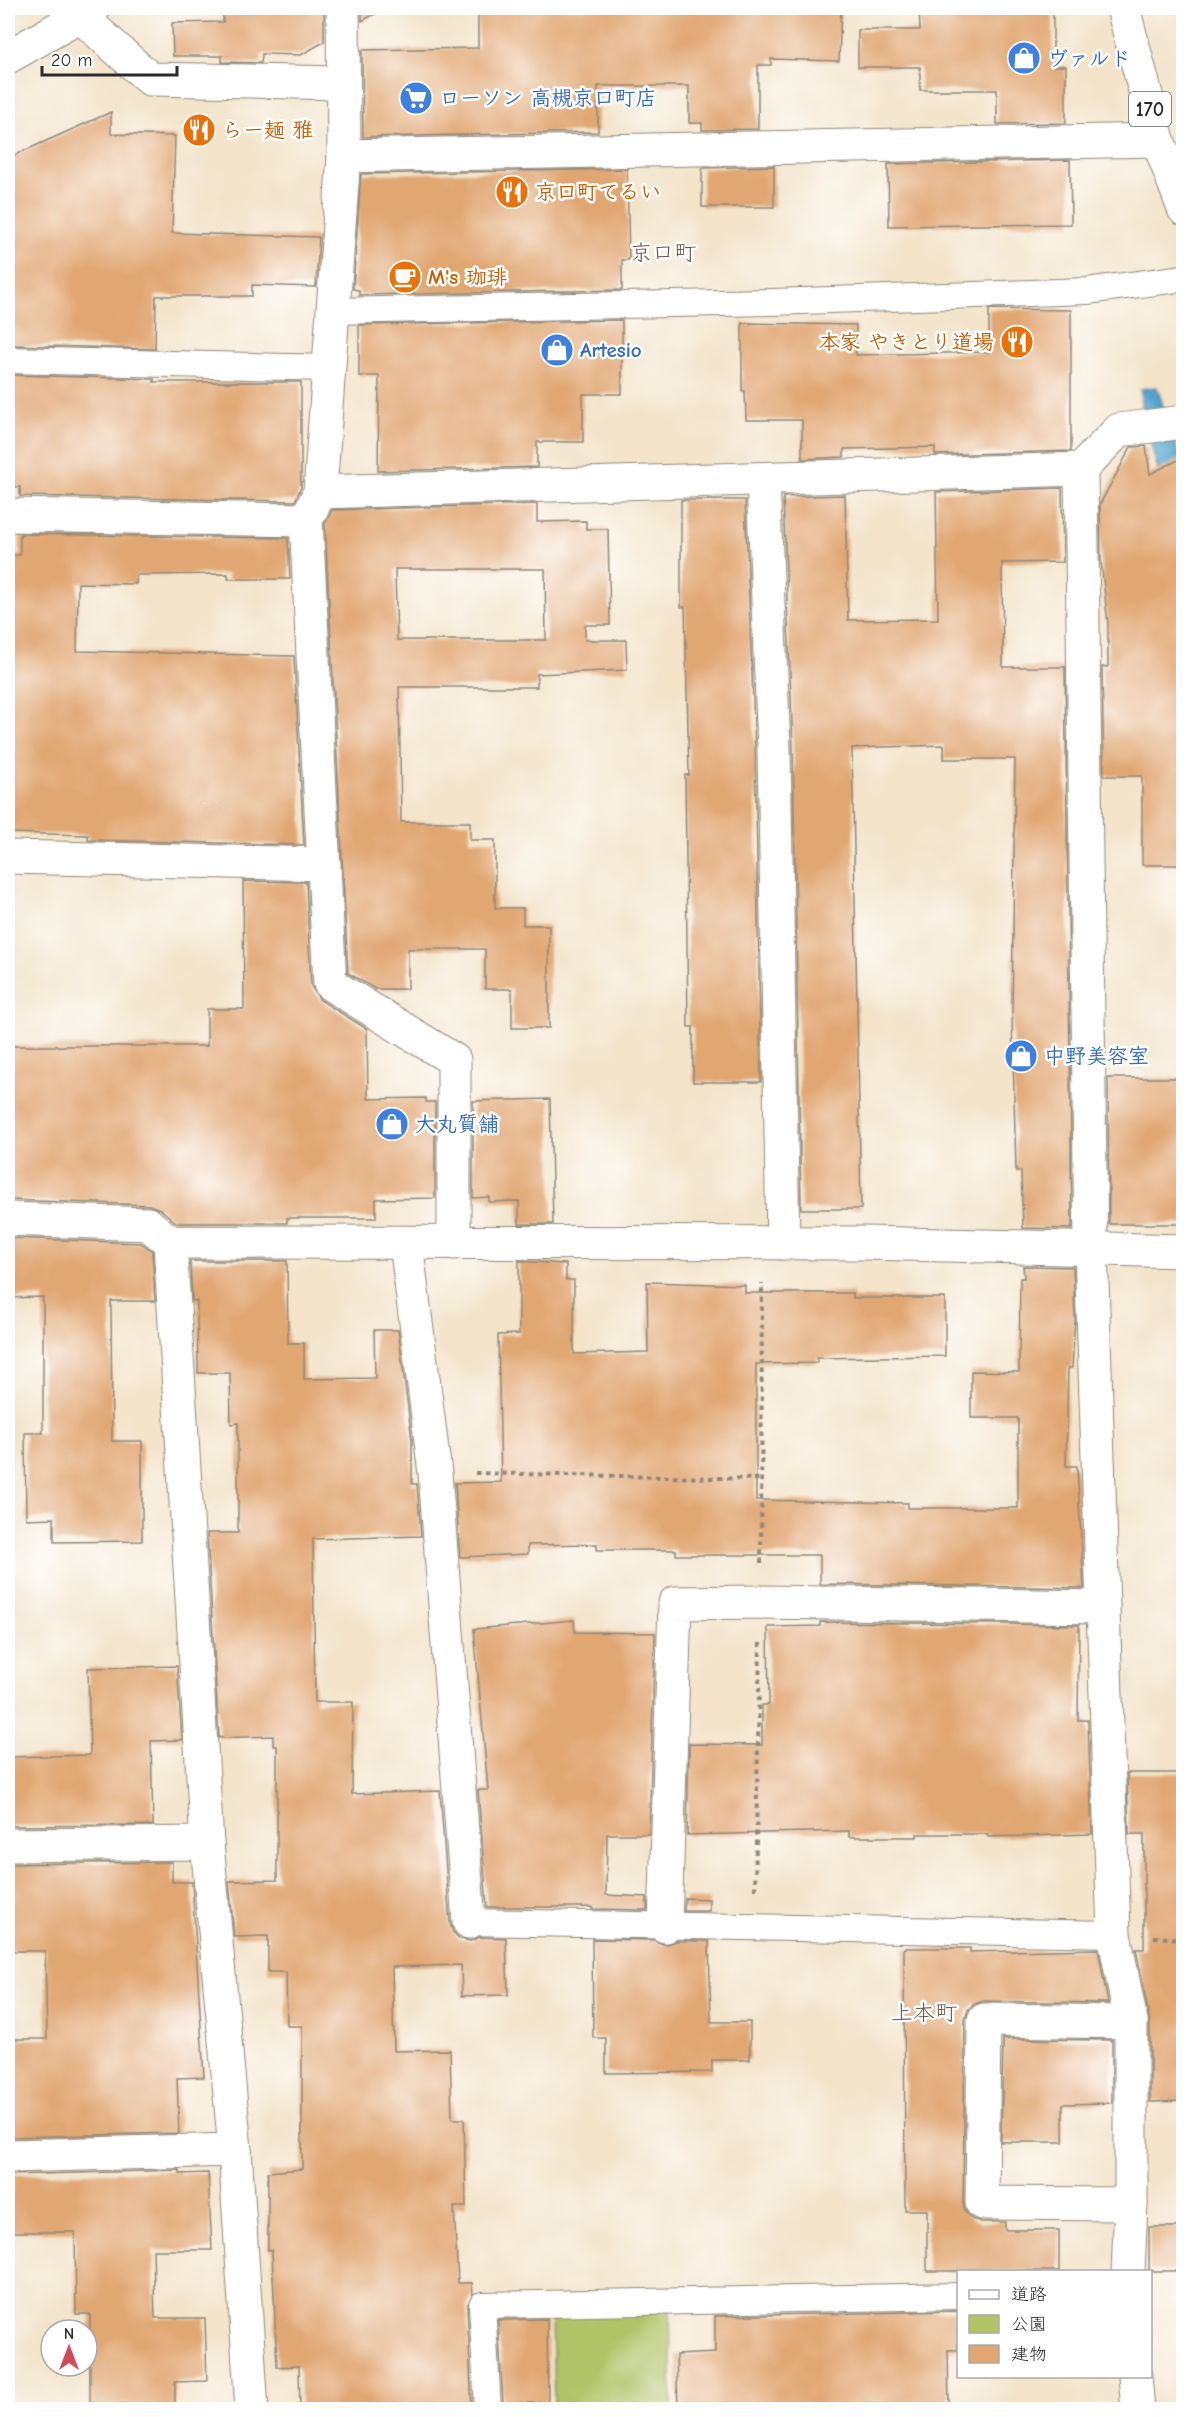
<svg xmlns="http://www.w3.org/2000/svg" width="1191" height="2417" font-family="'Comic Neue','Klee One',sans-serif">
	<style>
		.green { fill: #b1c366; stroke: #6e7748; stroke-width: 1.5 }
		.water { fill: #52a4cd; stroke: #3e687c; stroke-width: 1.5 }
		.building { fill: #e1a773; fill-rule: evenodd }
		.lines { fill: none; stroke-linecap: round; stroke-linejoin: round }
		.service-casing { stroke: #8f887a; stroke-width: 28 }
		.minor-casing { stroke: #8f887a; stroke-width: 35 }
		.trunk-casing { stroke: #8f887a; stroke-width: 35 }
		.path { stroke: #8f887a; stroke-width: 4; stroke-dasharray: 4.5 4.5; stroke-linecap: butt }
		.service { stroke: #fff; stroke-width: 26 }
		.minor { stroke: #fff; stroke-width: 33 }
		.trunk { stroke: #fff; stroke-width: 33 }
		.labels { text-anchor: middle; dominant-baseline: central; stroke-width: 5; stroke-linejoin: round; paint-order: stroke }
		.shield { fill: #fff; stroke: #6b6b6b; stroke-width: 1.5 }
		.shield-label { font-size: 20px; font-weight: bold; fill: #2b2b2b }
		.shop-label { font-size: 21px; font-weight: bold; fill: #366cbe; stroke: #fff; text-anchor: start }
		.food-label { font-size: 21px; font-weight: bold; fill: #c56008; stroke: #fff; text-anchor: start }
		.neighbourhood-label { font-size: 22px; fill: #6b5644; stroke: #fff }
	</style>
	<rect width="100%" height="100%" fill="#fff"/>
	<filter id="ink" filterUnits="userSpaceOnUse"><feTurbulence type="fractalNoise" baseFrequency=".0167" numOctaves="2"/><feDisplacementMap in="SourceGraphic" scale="12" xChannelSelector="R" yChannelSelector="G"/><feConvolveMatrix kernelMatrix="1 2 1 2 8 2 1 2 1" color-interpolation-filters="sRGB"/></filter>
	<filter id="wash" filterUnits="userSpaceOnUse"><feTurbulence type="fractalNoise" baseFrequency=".008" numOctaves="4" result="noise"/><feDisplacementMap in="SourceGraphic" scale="24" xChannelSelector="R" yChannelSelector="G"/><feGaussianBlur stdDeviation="1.35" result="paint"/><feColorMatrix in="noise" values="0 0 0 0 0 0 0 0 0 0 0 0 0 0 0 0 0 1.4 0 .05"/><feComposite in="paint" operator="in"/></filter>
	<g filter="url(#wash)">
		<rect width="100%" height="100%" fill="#f3e4ca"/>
		<!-- green -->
		<polygon class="green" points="670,2312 672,2409 554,2409 552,2315"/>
		<!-- water -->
		<polygon class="water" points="1157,387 1183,469 1163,488 1141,409 1141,389"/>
		<g id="blocks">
			<!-- building -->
			<g class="building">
				<polygon points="237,8 324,8 324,42 301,55 262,54 261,63 222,62 222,56 173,56 172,23 223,22 223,12"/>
				<polygon points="362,8 386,8 362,21"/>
				<polygon points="478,8 841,8 839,61 771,59 771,65 758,65 758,129 702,130 702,123 689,123 689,86 598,86 598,132 363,137 362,50 478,48"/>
				<polygon points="919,8 1053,8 1053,66 1066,66 1066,123 997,124 997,90 920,90 920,67 858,67 858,30 920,30"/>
				<polygon points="111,112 111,134 175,136 172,233 319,237 316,287 252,285 252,296 156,296 155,349 8,345 8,158"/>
				<polygon points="1070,160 1071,224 889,226 888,164"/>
				<polygon points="774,166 774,207 702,207 702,168"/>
				<polygon points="627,169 629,260 622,260 622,290 359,295 359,290 353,289 361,174"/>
				<polygon points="989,309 1071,310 1071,451 935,455 935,447 844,449 844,457 802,459 802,420 746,420 745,391 742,391 742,323 856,325 856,355 989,352"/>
				<polygon points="622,320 622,394 583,394 583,442 537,442 537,467 378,471 379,376 359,376 359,325"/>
				<polygon points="8,375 154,379 154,382 301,382 301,487 295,501 20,496 20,487 10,487"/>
				<polygon points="1146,446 1150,474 1184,457 1184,865 1142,865 1142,776 1104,776 1102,667 1108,667 1108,624 1101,561 1100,504 1131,447"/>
				<polygon points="1062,488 1063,562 1002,563 1003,667 1065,667 1072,1229 1023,1228 1021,1171 1016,1171 1012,1018 1015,759 944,759 944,745 852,748 861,1209 801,1209 793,749 783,497 845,495 848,620 938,619 936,492"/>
				<polygon points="681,500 745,500 755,750 761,1082 693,1082 693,1027 688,1027 685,775 689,775 685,607 681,607"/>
				<path d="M537,504V522L586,521V529H608L610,625H585V640H626L627,670L537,674V687H399L401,822H470V840H495V908H523V925H549V1028H512V989H485V949H408V989H375L348,973L325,524L332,510ZM395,569H545L546,640H397Z"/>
				<polygon points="20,534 288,538 290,579 228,579 228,574 136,575 136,584 78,583 77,651 294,656 304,845 88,840 88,835 8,833 8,555 20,555"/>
				<polygon points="243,881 306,882 311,986 320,1000 367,1029 368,1099 426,1098 426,1102 435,1102 435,1198 376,1199 376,1218 287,1218 287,1223 177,1223 160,1209 149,1205 8,1200 8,1046 207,1046 207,1009 244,1009"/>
				<polygon points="1108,1078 1184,1078 1184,1224 1109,1224"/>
				<polygon points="550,1099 553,1224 519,1224 519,1201 489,1202 489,1197 473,1198 473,1101"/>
				<polygon points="8,1238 141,1243 152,1251 155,1301 111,1301 112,1441 142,1441 142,1541 54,1542 54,1518 26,1519 25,1433 43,1433 43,1297 8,1298"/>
				<polygon points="190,1261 287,1261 288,1343 304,1343 304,1379 375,1378 374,1330 398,1330 412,1440 412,1484 417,1484 421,1536 313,1539 315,1702 353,1702 352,1794 440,1791 450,1923 453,1932 460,1939 470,1941 480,1937 506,1938 508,1995 462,1996 461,1965 392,1967 394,2051 450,2050 452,2119 464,2119 466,2207 454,2207 458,2283 472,2283 473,2294 467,2306 472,2409 300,2409 299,2366 277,2367 272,2250 268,2250 268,2172 302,2169 302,2026 287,2026 286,1972 268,1972 268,1936 234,1937 229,1881 277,1880 277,1746 273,1746 273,1736 219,1738 207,1533 238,1533 238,1423 231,1424 230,1373 198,1373 197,1301 192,1301"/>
				<polygon points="519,1261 566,1264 566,1280 574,1280 574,1354 648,1352 647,1282 745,1285 745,1293 853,1293 853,1298 945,1298 945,1356 817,1358 817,1363 756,1364 756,1500 908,1503 908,1508 1018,1508 1018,1418 971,1418 971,1371 1019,1372 1020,1278 1024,1278 1023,1266 1073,1267 1075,1319 1072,1368 1068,1368 1066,1466 1077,1466 1084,1588 820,1584 820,1555 676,1555 676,1550 597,1550 597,1544 528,1545 528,1554 460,1557 455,1483 501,1482 498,1335 519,1334"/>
				<polygon points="574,1620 575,1632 655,1633 649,1834 607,1834 606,1895 647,1897 647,1910 592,1909 592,1907 487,1907 478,1790 488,1790 474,1629"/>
				<polygon points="820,1622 1079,1625 1078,1720 1088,1720 1092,1834 988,1837 988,1834 917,1834 917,1837 849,1837 849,1831 687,1835 689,1744 762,1745 762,1705 769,1705 768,1627 820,1626"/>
				<polygon points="177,1666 182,1740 151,1741 153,1825 8,1826 8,1757 90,1755 88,1668"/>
				<polygon points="1127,1773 1184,1773 1184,2101 1150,2102 1150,2022 1136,1949 1144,1949 1144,1834 1129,1834"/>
				<polygon points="172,1862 172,1882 192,1882 204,2077 177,2078 179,2133 8,2137 8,2039 47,2039 45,1951 8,1951 8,1864"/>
				<polygon points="685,1898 709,1899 709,1911 684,1911"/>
				<polygon points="592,1939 654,1940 665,1945 676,1941 709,1941 711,2022 750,2022 750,2060 712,2060 712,2072 606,2073 606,2038 593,2038"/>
				<polygon points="904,1948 970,1948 970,1952 1098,1949 1108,2003 984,2001 974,2004 968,2010 965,2020 963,2203 965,2212 972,2219 981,2222 1005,2222 1005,2230 1059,2230 1059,2271 927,2271 927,2210 905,2210"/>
				<polygon points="1003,2039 1112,2040 1112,2103 1063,2104 1063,2142 1001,2142"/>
				<polygon points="180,2170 180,2174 208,2173 212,2250 153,2250 155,2318 205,2318 207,2381 175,2382 175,2409 90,2409 90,2314 76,2314 75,2232 8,2232 8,2175"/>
				<rect x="1149" y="2227" width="35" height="44"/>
				<polygon points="958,2311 958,2350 948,2350 949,2409 678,2409 676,2355 715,2353 715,2316"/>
				<polygon points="547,2319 548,2403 503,2403 498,2320"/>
			</g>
		</g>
	</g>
	<g filter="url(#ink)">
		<use href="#blocks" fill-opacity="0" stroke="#8f887a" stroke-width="1.5"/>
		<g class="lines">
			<!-- service casing -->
			<g class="service-casing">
				<g id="service">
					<polyline points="333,311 773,302 1087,291 1184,278"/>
					<polyline points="8,360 329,368"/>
					<polyline points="469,1922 1114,1934"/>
					<polyline points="488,2410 482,2305 958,2296"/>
				</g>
			</g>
			<!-- minor casing -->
			<g class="minor-casing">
				<g id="minor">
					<polyline points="343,8 344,156 320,492 1081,469 1119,430 1184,422"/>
					<polyline points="79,15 150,79 341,83"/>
					<polyline points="344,156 1158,140"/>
					<polyline points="1081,469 1091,1250 1114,1934 1131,2022 1131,2204 1128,2272"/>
					<polyline points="763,480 774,749 783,1243"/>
					<polyline points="320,492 306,520 330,984 454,1060 454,1243"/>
					<polyline points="8,515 306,520"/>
					<polyline points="8,857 324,864"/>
					<polyline points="8,1219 148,1224 170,1242 864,1243 1184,1251"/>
					<polyline points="170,1242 207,1843 235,2150 252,2410"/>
					<polyline points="406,1243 435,1473 469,1922"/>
					<polyline points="8,1845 207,1843"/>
					<polyline points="665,1926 675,1603 761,1602 1103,1607"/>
					<polyline points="1131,2022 984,2020 982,2203 1131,2204"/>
					<polyline points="8,2156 235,2150"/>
					<polyline points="1135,2376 1138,2410"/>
				</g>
			</g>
			<!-- trunk casing -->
			<g class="trunk-casing">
				<g id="trunk">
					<polyline points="1123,8 1158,140 1184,209"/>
					<polyline points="8,57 94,8"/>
				</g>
			</g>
			<!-- path -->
			<g class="path">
				<polyline points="475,1473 761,1479"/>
				<polyline points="761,1563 762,1283"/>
				<polyline points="755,1890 760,1643"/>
				<polyline points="1154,1937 1184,1939"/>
			</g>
			<!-- service -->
			<use href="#service" class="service"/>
			<!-- minor -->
			<use href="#minor" class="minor"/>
			<!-- trunk -->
			<use href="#trunk" class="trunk"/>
		</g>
	</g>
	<!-- icons -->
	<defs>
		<g id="shop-disc" transform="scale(1.725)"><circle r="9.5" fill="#3f7fe0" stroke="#fff"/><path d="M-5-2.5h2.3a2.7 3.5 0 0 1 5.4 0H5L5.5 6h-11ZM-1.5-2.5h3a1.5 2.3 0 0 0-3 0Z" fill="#fff"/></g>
		<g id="supermarket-disc" transform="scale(1.725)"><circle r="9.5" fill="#3f7fe0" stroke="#fff"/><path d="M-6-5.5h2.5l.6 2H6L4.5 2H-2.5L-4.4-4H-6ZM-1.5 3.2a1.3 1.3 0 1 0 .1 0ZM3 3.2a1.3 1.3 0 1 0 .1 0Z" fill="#fff"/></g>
		<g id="restaurant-disc" transform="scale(1.725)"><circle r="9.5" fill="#e8710a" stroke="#fff"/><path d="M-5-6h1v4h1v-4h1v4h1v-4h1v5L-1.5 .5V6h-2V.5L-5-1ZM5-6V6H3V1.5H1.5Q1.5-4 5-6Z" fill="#fff"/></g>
		<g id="cafe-disc" transform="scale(1.725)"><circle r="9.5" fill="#e8710a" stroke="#fff"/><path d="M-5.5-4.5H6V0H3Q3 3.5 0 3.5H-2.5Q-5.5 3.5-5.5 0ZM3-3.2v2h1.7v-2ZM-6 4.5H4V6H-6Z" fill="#fff"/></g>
	</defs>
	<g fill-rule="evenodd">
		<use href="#shop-disc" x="1024" y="58"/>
		<use href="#supermarket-disc" x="416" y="98"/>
		<use href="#restaurant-disc" x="199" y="130"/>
		<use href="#restaurant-disc" x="512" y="192"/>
		<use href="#cafe-disc" x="405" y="277"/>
		<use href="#restaurant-disc" x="1017" y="342"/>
		<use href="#shop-disc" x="557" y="350"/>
		<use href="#shop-disc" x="1021" y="1056"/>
		<use href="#shop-disc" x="392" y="1124"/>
	</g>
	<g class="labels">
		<!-- shield labels -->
		<rect class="shield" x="1129" y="92" width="42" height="34" rx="4.5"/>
		<g class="shield-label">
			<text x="1150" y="109">170</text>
		</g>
		<!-- shop labels -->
		<g class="shop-label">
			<text x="1047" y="58">ヴァルド</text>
			<text x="439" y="98">ローソン 高槻京口町店</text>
			<text x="580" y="350">Artesio</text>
			<text x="1044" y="1056">中野美容室</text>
			<text x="415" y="1124">大丸質舗</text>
		</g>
		<!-- food labels -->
		<g class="food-label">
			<text x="222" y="130">らー麺 雅</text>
			<text x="535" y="192">京口町てるい</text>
			<text x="428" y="277">M's 珈琲</text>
			<text x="994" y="342" text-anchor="end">本家 やきとり道場</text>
		</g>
		<!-- neighbourhood labels -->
		<g class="neighbourhood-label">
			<text x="663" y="253">京口町</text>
			<text x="924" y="2013">上本町</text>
		</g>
	</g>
	<!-- margin -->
	<rect width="1191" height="2417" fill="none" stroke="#fff" stroke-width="30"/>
	<!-- legend -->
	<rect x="957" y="2270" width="195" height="108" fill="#ffffff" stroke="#aaaaaa" stroke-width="1.5"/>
	<rect x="969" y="2290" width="30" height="9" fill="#ffffff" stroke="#aaaaaa" stroke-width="1.5"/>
	<text x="1011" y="2300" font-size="18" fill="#2b2b2b">道路</text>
	<rect x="969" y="2315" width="30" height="18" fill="#b1c366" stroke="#aaaaaa" stroke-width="1.5"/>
	<text x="1011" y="2330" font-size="18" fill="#2b2b2b">公園</text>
	<rect x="969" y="2345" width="30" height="18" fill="#e1a773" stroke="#aaaaaa" stroke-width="1.5"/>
	<text x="1011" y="2360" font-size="18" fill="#2b2b2b">建物</text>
	<!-- north arrow -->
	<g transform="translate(69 2348)"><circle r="28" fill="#ffffff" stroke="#aaaaaa" stroke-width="1.5"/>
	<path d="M0-4.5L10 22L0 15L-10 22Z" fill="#d1495b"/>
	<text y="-9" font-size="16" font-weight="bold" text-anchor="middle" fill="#2b2b2b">N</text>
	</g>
	<!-- scale -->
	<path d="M42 66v9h135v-9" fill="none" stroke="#2b2b2b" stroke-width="3"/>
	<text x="51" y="66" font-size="18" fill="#2b2b2b" stroke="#ffffff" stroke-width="4.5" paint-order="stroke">20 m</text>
</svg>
